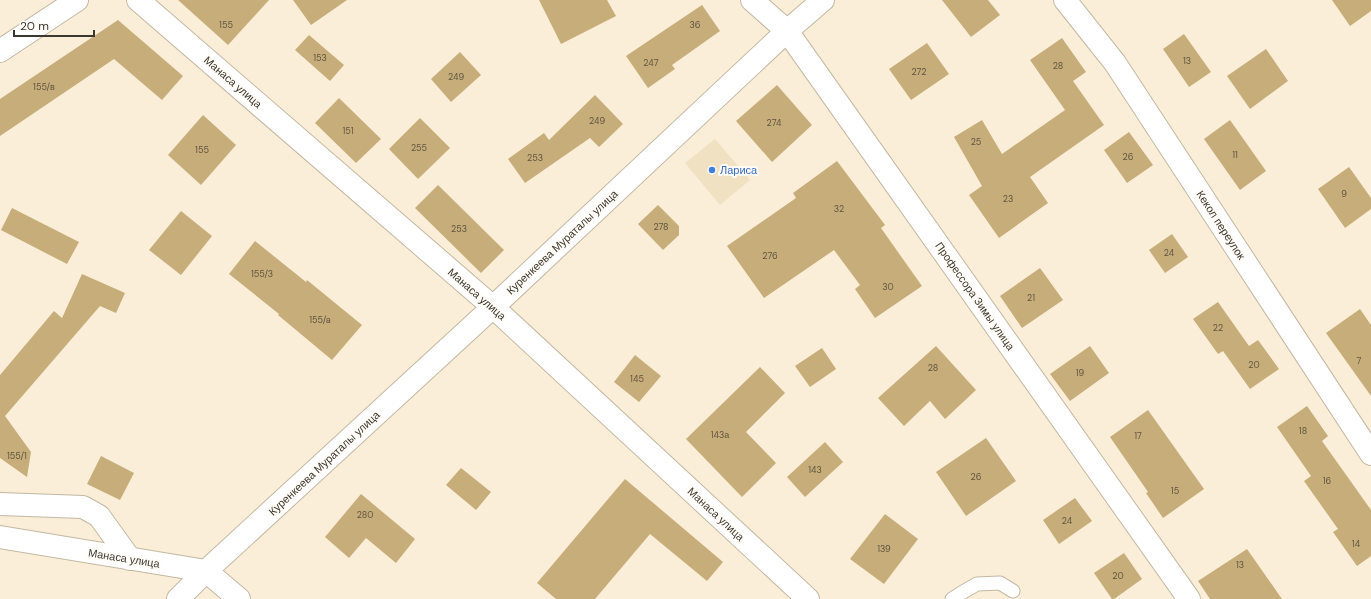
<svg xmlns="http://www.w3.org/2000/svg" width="1371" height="599" font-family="'DM Sans',sans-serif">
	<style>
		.built { fill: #f0e1c3 }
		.building { fill: #c7ad79 }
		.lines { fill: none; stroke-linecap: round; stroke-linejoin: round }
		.service-casing { stroke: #c3b8a3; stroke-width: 15 }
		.minor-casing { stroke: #c3b8a3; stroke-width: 24 }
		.tertiary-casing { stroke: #c3b8a3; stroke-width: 24 }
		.service { stroke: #fff; stroke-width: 13 }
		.minor { stroke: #fff; stroke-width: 22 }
		.tertiary { stroke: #fff; stroke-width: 22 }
		.shop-dot { fill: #3f7fe0; stroke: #fffcf8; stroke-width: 1.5 }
		.labels { text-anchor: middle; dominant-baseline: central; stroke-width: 4; stroke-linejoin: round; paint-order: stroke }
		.number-label { font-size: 9px; fill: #5f5542 }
		.street-label { font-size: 11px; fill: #3c382f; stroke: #fffcf8 }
		.shop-label { font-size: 11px; fill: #366cbe; stroke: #fffcf8; text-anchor: start }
	</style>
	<rect width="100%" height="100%" fill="#faeed8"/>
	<!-- built -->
	<polygon class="built" points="715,139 750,180 720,205 685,163"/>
	<!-- building -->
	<g class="building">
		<polygon points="178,0 269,0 228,45"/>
		<polygon points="293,0 347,0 311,25"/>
		<polygon points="539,0 607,0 616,16 561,44"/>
		<polygon points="942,0 988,0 1000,15 971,37"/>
		<polygon points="1332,0 1371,0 1371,11 1350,26"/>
		<polygon points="702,5 720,31 672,65 675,69 648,88 626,56"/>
		<polygon points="118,20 183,76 162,100 114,59 0,136 0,99"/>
		<polygon points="1184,34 1211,72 1189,87 1163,49"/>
		<polygon points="309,35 344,65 330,81 295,50"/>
		<polygon points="1062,38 1086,72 1073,81 1104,125 1030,177 1048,203 999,238 969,195 982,186 954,137 982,120 1002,154 1065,110 1030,60"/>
		<polygon points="927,43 949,74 911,100 889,69"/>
		<polygon points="1266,49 1288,81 1250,109 1227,76"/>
		<polygon points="460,52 481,75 451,102 431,79"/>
		<polygon points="777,85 812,125 772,162 736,121"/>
		<polygon points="595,95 623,124 599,147 590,138 525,183 508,159 544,133 549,140"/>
		<polygon points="339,98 381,139 356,163 315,123"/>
		<polygon points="203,115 236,145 201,185 168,155"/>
		<polygon points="420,118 450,148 418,179 389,149"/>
		<polygon points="1230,120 1266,171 1240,190 1204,139"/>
		<polygon points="1129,132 1153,165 1127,183 1104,150"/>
		<polygon points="837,161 885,225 881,228 922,286 875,318 855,289 860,285 834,250 764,298 727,246 796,198 793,193"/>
		<polygon points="1349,167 1371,198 1371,209 1345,228 1318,189"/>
		<polygon points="438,185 504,250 481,273 415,208"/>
		<polygon points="658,205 679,226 679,235 663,250 638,224"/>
		<polygon points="12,208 79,242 67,264 1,230"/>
		<polygon points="181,211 212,236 181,275 149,250"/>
		<polygon points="1172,234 1188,257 1165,273 1149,250"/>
		<polygon points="255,241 306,282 307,280 362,325 332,360 278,315 279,314 229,274"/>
		<polygon points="1040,268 1063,300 1022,328 1000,296"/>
		<polygon points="82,274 125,293 116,313 100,306 5,416 31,452 27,477 0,458 0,375 54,311 62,318"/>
		<polygon points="1218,302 1249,346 1258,340 1279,369 1250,389 1223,351 1218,354 1193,319"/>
		<polygon points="1360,309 1371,325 1371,396 1326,333"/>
		<polygon points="936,346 976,390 945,419 930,401 904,426 878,398"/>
		<polygon points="1090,346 1109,373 1070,401 1050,374"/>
		<polygon points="822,348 836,369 810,387 795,366"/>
		<polygon points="635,355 661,376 639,402 614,382"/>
		<polygon points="760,367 785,393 746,432 776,463 742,497 686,439"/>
		<polygon points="1307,406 1328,436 1322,441 1371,510 1371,556 1357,566 1333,532 1338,529 1304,481 1311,476 1277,427"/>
		<polygon points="1148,410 1204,489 1163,518 1146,493 1148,492 1110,437"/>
		<polygon points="986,438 1016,481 966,516 936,472"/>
		<polygon points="825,442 843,462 805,497 787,477"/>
		<polygon points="101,456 134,473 120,500 87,484"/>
		<polygon points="461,468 491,492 476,510 446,485"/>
		<polygon points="625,479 723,562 707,581 650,534 595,599 556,599 537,583"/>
		<polygon points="361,494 415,539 396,563 366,538 349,558 325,537"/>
		<polygon points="1075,498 1092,521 1059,544 1043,520"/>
		<polygon points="885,514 918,539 884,584 850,559"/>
		<polygon points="1247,549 1282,599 1210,599 1198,581"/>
		<polygon points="1124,553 1142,579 1114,599 1112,599 1094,573"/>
	</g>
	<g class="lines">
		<!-- service casing -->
		<g class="service-casing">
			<polyline id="service" points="952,599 963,592 977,584 1000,583 1013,591"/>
		</g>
		<!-- minor casing -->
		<g class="minor-casing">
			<g id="minor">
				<polyline points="752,0 787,31 1189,599"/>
				<polyline points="1065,0 1115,63 1371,454"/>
				<polyline points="0,51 77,0"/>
				<polyline points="0,504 83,507 99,516 130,559"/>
				<polyline points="0,537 206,571 239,599"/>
				<polyline points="178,599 206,571 493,307 787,31 823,0"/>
			</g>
		</g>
		<!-- tertiary casing -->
		<g class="tertiary-casing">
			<polyline id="tertiary" points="138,0 493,307 808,599"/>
		</g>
		<!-- service -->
		<use href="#service" class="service"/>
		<!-- minor -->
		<use href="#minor" class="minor"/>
		<!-- tertiary -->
		<use href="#tertiary" class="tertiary"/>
	</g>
	<!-- markers -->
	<circle class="shop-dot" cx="712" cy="170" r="4"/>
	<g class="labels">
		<!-- number labels -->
		<g class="number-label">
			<text x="226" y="25">155</text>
			<text x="695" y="25">36</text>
			<text x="320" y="58">153</text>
			<text x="1187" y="61">13</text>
			<text x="651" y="63">247</text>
			<text x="1058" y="66">28</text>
			<text x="919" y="72">272</text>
			<text x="456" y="77">249</text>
			<text x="44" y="87">155/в</text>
			<text x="597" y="121">249</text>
			<text x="774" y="123">274</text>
			<text x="348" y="131">151</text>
			<text x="976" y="142">25</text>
			<text x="419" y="148">255</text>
			<text x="202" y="150">155</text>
			<text x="1235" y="155">11</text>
			<text x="1128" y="157">26</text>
			<text x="535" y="158">253</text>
			<text x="1344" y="194">9</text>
			<text x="1008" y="199">23</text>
			<text x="839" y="209">32</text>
			<text x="661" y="227">278</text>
			<text x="459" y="229">253</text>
			<text x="1169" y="253">24</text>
			<text x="770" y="256">276</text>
			<text x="262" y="274">155/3</text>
			<text x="888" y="287">30</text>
			<text x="1031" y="298">21</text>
			<text x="320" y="320">155/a</text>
			<text x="1218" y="328">22</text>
			<text x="1359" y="361">7</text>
			<text x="1254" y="365">20</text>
			<text x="933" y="368">28</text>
			<text x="1080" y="373">19</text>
			<text x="637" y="379">145</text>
			<text x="1303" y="431">18</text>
			<text x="720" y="435">143а</text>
			<text x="1138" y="436">17</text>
			<text x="17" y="456">155/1</text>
			<text x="815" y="470">143</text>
			<text x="976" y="477">26</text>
			<text x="1327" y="481">16</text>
			<text x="1175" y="491">15</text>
			<text x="365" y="515">280</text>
			<text x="1067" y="521">24</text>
			<text x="1356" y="544">14</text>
			<text x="884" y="549">139</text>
			<text x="1240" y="565">13</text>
			<text x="1118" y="576">20</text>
		</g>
		<!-- street labels -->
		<g class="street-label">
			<text transform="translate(233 82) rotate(41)">Манаса улица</text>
			<text transform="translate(1221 225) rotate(57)">Кекол переулок</text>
			<text transform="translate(562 242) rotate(-43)">Куренкеева Мураталы улица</text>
			<text transform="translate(477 294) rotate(41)">Манаса улица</text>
			<text transform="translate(975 296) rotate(55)">Профессора Зимы улица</text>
			<text transform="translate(324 463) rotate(-43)">Куренкеева Мураталы улица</text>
			<text transform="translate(716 514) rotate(43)">Манаса улица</text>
			<text transform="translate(124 558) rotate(9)">Манаса улица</text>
		</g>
		<!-- shop labels -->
		<g class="shop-label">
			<text x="720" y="170">Лариса</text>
		</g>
	</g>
	<!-- scale -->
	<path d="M14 30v6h80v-6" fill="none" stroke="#3c382f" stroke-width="2"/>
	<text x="20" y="30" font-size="12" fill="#3c382f" stroke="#fffcf8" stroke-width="3" paint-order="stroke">20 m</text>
</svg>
